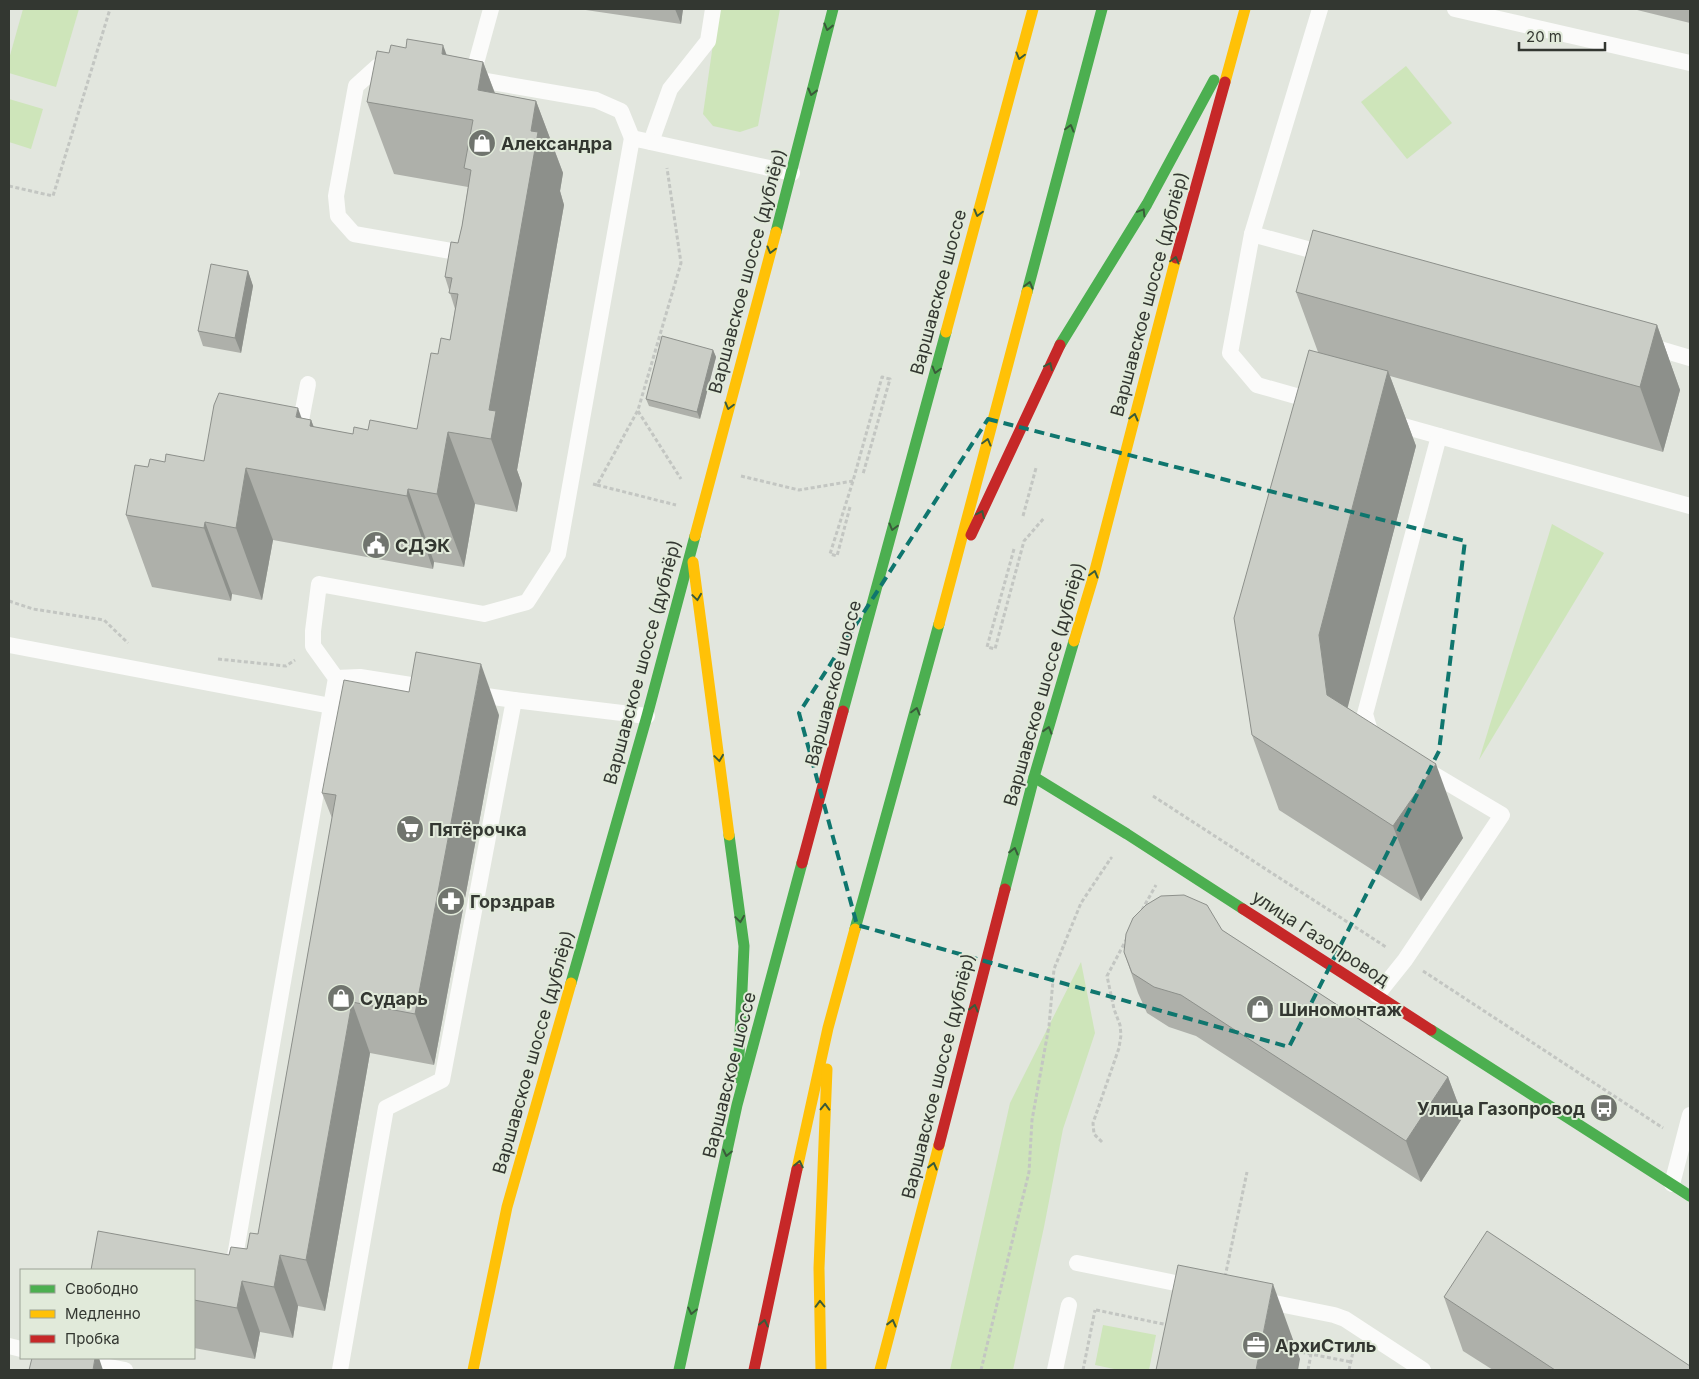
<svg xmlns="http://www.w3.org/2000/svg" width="1699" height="1379" font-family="Inter,sans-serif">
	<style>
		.green { fill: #cee5ba }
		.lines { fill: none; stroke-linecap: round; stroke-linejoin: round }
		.path { stroke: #c3c6c2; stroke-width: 3; stroke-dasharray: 4 2.5; stroke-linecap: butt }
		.lane { stroke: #fbfbfa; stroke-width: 16 }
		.fast { stroke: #4caf50; stroke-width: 11 }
		.slow { stroke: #ffc107; stroke-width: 11 }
		.jam { stroke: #c62828; stroke-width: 11 }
		.wall { fill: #aeb0aa }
		.shaded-wall { fill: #8d908b }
		.building { fill: #cacdc6; stroke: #8d908b }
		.oneway { stroke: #3a5b3a }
		.marked { fill: none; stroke: #0f766e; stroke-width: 4; stroke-dasharray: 10 6; stroke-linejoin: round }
		.labels { text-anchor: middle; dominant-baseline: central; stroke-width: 4; stroke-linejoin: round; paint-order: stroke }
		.poi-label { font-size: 18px; font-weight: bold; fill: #333731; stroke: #e1eada; text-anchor: start }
		.street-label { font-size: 18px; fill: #333731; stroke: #e1eada }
	</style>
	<rect width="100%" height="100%" fill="#e2e6de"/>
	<!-- green -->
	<g class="green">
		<polygon points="23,9 79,9 56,87 9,73 9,59"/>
		<polygon points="718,9 780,9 758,126 740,132 713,126 703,114"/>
		<polygon points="1406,66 1452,123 1407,159 1361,102"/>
		<polygon points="9,99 43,109 31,149 9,142"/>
		<polygon points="1552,524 1604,553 1479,760"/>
		<polygon points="1081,962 1095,1033 1063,1129 1044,1227 1013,1370 950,1370 1010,1103"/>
		<polygon points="1103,1325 1156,1335 1149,1370 1119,1370 1095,1365"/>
	</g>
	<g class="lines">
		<!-- path -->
		<g class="path">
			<polyline points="9,186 53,196 110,9"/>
			<polyline points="638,411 681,479"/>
			<polyline points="741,476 799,490 853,481"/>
			<polyline points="593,484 597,485 638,410 681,263 667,168"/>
			<polyline points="597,485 676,505"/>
			<polyline points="850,507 837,556 830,554 853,481 882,377 890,379 863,474"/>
			<polyline points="1023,516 1036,468"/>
			<polyline points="1014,549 987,647 995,649 1024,541 1044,518"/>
			<polyline points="9,601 33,609 104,620 128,643"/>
			<polyline points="218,659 286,666 295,660"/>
			<polyline points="1153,796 1386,947"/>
			<polyline points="1142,910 1156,885"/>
			<polyline points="1423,971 1663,1128"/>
			<polyline points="1102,1142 1094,1134 1093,1123 1119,1048 1121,1035 1120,1025 1114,1009 1107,976 1126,940"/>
			<polyline points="1225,1277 1247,1172"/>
			<polyline points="1096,1310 1168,1325"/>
			<polyline points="1295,1351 1351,1362"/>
			<polyline points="981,1370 1029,1172 1032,1120 1049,1026 1054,969 1081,903 1111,858 1112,859"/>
			<polyline points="1083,1370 1095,1310"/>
			<polyline points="1308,1370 1311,1354"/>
			<polyline points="1349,1370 1353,1352"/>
		</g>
		<!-- lane -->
		<g class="lane">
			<polyline points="1455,9 1690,63"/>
			<polyline points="393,66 377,67 356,86 336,196 338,216 354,234 468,254 469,256"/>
			<polyline points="469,78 596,100 621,111 632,138"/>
			<polyline points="472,78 491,9"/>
			<polyline points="651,142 670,89 708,41 713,9"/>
			<polyline points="1252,234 1329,255"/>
			<polyline points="1646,345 1690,358"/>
			<polyline points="1317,402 1257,385 1230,353 1252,234 1320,9"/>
			<polyline points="1389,422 1690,506"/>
			<polyline points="301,437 298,436 308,384"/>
			<polyline points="9,645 331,706"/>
			<polyline points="336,678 360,677 430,688"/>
			<polyline points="472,694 514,700"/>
			<polyline points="1374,739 1372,738 1365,714 1439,436"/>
			<polyline points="1377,995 1405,960 1502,815 1423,768"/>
			<polyline points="1672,1184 1690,1115"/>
			<polyline points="1077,1263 1195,1287"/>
			<polyline points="233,1268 336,678 313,646 313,631 319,584 484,614 527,602 558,554 632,138 792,173"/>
			<polyline points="1259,1300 1334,1315 1345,1319 1423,1370"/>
			<polyline points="9,1346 21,1349"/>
			<polyline points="64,1358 125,1370"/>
			<polyline points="340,1370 386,1108 442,1080 514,700 647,716"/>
			<polyline points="1055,1370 1069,1305"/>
		</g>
		<!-- fast -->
		<g class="fast">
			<polyline points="776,232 833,9"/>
			<polyline points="1027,292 1102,9"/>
			<polyline points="1060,345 1147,204 1214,80"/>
			<polyline points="843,711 946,332"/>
			<polyline points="1034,777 1127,834 1243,909"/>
			<polyline points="729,835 744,946 738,1078"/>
			<polyline points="1005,889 1034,777 1074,641"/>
			<polyline points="855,929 939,624"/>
			<polyline points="571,983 647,716 695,536"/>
			<polyline points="1431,1030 1690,1196"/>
			<polyline points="679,1370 737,1105 802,863"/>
		</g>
		<!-- slow -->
		<g class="slow">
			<polyline points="1225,82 1245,9"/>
			<polyline points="946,332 1033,9"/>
			<polyline points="695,536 776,232"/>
			<polyline points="693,562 729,835"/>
			<polyline points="939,624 1027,292"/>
			<polyline points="1074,641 1093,578 1176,258"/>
			<polyline points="797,1169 828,1028 855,929"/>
			<polyline points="473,1370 507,1207 571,983"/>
			<polyline points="821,1370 819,1268 827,1069"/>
			<polyline points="880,1370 939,1145"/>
		</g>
		<!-- jam -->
		<g class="jam">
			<polyline points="1176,258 1225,82"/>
			<polyline points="971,535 1060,345"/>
			<polyline points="802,863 843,711"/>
			<polyline points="1243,909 1431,1030"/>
			<polyline points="939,1145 1005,889"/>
			<polyline points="754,1370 797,1169"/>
		</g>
	</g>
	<!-- wall -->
	<g class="wall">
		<polygon points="579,9 683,9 681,24"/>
		<polygon points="1633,9 1690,9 1690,23"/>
		<polygon points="389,53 447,55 483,62 495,93 536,101 563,173 560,191 564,205 517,470 522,484 517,512 475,504 464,567 434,562 433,569 273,540 262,600 232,594 231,601 152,587 126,515 148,467 165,462 204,461 301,418 311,420 314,427 353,434 368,430 417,429 438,354 450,340 455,309 445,277 458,243 462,226 468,187 394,174 367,102"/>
		<polygon points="248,271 253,286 241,353 203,346 198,331"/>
		<polygon points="1296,292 1657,325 1680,390 1663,452 1390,376 1416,446 1347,708 1463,838 1421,901 1279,810 1252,735 1318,352"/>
		<polygon points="713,350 716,357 700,419 649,406 646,399"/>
		<polygon points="499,715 434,1065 370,1053 325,1311 298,1306 293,1338 260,1332 255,1359 194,1348 194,1270 229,1255 247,1249 258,1234 332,818 322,793"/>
		<polygon points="1222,930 1448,1077 1463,1117 1421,1182 1196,1036 1169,1027 1147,1013 1138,993 1124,952"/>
		<polygon points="1444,1297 1690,1370 1493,1370 1463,1351"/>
	</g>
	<!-- shaded-wall -->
	<g class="shaded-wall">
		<polygon points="675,9 683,9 681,24"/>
		<polygon points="443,45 470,118 442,54"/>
		<polygon points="483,62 510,134 478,90"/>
		<polygon points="536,101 563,173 560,191 564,205 517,470 522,484 517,512 491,439 489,410 531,131"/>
		<polygon points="248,271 253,286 241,353 235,338"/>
		<polygon points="1657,325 1680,390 1663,452 1640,387"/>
		<polygon points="713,350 716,357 700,419 697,412"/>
		<polygon points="1388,371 1416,446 1347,710 1327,695 1319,635"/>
		<polygon points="298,408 324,480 296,417"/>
		<polygon points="311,420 334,483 310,426"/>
		<polygon points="448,432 475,504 464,567 437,494"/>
		<polygon points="246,468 273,540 262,600 236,528"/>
		<polygon points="408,489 434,562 433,569 407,496"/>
		<polygon points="205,522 232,594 231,601 204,528"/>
		<polygon points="481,664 499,715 434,1065 415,1014"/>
		<polygon points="1436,764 1463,838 1421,901 1393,826"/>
		<polygon points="352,1002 370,1053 325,1311 306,1260"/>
		<polygon points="1448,1077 1463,1117 1421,1182 1406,1141"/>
		<polygon points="280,1255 298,1306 293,1338 274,1287"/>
		<polygon points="242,1281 260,1332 255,1359 237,1308"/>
		<polygon points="1273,1284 1300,1359 1298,1370 1256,1370"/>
		<polygon points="95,1358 99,1358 103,1370 93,1370"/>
	</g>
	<!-- building -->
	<g class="building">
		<polygon points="407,39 443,45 442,54 483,62 478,90 536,101 531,131 538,132 489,410 496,411 491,439 448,432 437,494 408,489 407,496 246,468 236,528 205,522 204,528 126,515 135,465 148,467 150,459 165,462 166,454 204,461 214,405 219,393 298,408 296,417 311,420 310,426 353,434 354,427 368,430 370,420 417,429 431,353 438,354 441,338 450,340 458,294 449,293 452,278 445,277 451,242 458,243 462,226 471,170 464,168 473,120 367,102 377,51 389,53 391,45 406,48"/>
		<polygon points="1313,230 1657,325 1640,387 1296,292"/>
		<polygon points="211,264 248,271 235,338 198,331"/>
		<polygon points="662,336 713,350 697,412 646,399"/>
		<polygon points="1309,350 1388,371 1319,635 1327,695 1436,764 1393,826 1252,735 1234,618"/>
		<polygon points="416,652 481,664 415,1014 352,1002 306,1260 280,1255 274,1287 242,1281 237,1308 194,1300 194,1270 91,1270 98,1231 229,1255 231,1247 247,1249 250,1233 258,1234 336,795 322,793 344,680 409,692"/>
		<polygon points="1184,895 1207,905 1222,930 1448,1077 1406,1141 1181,995 1154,987 1132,973 1124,952 1126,934 1133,918 1146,905 1161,896"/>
		<polygon points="1487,1231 1690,1366 1690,1370 1555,1370 1444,1297"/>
		<polygon points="1178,1265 1273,1284 1256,1370 1156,1370"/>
		<polygon points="32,1358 95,1358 93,1370 29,1370"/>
	</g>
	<!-- one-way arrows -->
	<defs><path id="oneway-chevron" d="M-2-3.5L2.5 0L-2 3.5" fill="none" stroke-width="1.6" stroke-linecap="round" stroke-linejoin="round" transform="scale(1.25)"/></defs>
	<g class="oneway">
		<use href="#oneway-chevron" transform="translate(828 27) rotate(104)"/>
		<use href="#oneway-chevron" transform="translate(1020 56) rotate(105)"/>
		<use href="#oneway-chevron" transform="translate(812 92) rotate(104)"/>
		<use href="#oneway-chevron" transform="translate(1070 128) rotate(-75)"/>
		<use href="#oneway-chevron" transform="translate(1142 212) rotate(-59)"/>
		<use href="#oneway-chevron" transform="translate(978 213) rotate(105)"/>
		<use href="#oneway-chevron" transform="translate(771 250) rotate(105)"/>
		<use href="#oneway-chevron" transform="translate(1175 260) rotate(-75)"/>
		<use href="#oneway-chevron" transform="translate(1029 285) rotate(-75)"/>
		<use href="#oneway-chevron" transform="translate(1049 366) rotate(-65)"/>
		<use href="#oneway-chevron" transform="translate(936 370) rotate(105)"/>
		<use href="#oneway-chevron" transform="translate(729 406) rotate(105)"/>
		<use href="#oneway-chevron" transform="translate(1134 417) rotate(-76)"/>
		<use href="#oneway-chevron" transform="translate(987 442) rotate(-75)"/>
		<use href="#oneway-chevron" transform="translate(981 514) rotate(-65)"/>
		<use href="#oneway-chevron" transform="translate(893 527) rotate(105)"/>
		<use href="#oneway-chevron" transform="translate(1094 574) rotate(-75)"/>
		<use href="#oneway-chevron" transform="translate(697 597) rotate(82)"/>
		<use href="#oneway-chevron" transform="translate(916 711) rotate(-75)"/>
		<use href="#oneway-chevron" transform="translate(1048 730) rotate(-73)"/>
		<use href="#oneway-chevron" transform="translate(719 758) rotate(82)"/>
		<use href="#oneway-chevron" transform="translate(1014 851) rotate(-76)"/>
		<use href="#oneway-chevron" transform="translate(740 919) rotate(82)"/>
		<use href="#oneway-chevron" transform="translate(974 1008) rotate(-76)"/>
		<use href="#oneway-chevron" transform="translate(825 1107) rotate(-88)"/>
		<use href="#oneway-chevron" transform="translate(727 1153) rotate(102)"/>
		<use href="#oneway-chevron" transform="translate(799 1164) rotate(-78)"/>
		<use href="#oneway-chevron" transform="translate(933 1166) rotate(-76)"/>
		<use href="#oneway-chevron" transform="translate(820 1304) rotate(-91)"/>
		<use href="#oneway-chevron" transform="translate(692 1311) rotate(102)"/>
		<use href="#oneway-chevron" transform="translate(764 1323) rotate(-78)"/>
		<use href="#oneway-chevron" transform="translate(892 1323) rotate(-76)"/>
	</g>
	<!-- marked area -->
	<path class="marked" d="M988,419L1465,541L1439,751L1289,1047L857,925L799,713Z"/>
	<!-- icons -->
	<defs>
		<g id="shop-disc" transform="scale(1.4375)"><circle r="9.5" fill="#70746e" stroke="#e1eada"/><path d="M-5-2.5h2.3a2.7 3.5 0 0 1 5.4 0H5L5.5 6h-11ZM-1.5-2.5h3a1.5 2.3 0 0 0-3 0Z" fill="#fff"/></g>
		<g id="civic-disc" transform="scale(1.4375)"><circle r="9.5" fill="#70746e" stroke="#e1eada"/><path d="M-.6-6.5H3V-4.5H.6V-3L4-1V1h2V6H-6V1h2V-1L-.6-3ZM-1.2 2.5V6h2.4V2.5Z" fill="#fff"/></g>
		<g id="supermarket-disc" transform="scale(1.4375)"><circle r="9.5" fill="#70746e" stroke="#e1eada"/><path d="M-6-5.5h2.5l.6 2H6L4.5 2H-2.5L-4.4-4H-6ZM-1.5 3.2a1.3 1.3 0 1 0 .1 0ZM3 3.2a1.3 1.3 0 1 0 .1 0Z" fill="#fff"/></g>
		<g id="pharmacy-disc" transform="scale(1.4375)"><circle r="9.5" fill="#70746e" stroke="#e1eada"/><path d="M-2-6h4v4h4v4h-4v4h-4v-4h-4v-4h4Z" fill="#fff"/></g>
		<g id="bus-disc" transform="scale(1.4375)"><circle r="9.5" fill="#70746e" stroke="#e1eada"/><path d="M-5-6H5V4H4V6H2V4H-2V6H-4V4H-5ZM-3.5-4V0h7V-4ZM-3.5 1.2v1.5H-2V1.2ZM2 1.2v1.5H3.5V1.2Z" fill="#fff"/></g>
		<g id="office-disc" transform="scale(1.4375)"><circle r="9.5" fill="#70746e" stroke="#e1eada"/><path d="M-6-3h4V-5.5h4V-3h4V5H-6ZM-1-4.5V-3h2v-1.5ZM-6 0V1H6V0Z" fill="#fff"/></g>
	</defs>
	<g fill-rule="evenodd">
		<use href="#shop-disc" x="482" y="143"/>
		<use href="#civic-disc" x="376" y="545"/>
		<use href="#supermarket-disc" x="410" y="829"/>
		<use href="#pharmacy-disc" x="451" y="901"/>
		<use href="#shop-disc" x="341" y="998"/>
		<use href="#shop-disc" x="1260" y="1009"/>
		<use href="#bus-disc" x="1604" y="1108"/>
		<use href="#office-disc" x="1256" y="1345"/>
	</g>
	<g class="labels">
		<!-- poi labels -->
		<g class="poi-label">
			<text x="501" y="143">Александра</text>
			<text x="395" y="545">СДЭК</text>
			<text x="429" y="829">Пятёрочка</text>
			<text x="470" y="901">Горздрав</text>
			<text x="360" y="998">Сударь</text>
			<text x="1279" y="1009">Шиномонтаж</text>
			<text x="1585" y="1108" text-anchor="end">Улица Газопровод</text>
			<text x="1275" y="1345">АрхиСтиль</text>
		</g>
		<!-- street labels -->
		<g class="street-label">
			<text transform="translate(747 271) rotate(-75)">Варшавское шоссе (дублёр)</text>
			<text transform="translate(938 292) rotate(-75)">Варшавское шоссе</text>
			<text transform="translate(1149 294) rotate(-75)">Варшавское шоссе (дублёр)</text>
			<text transform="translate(642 662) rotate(-75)">Варшавское шоссе (дублёр)</text>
			<text transform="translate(833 683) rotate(-75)">Варшавское шоссе</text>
			<text transform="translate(1044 684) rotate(-74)">Варшавское шоссе (дублёр)</text>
			<text transform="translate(1321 938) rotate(33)">улица Газопровод</text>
			<text transform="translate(533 1052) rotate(-74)">Варшавское шоссе (дублёр)</text>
			<text transform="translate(729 1075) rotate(-76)">Варшавское шоссе</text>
			<text transform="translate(938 1076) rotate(-76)">Варшавское шоссе (дублёр)</text>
		</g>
	</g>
	<!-- border -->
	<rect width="1699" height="1379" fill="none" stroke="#333731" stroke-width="20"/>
	<!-- legend -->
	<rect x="20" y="1269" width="175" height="90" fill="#e1eada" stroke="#9ba296"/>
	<rect x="30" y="1285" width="25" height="8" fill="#4caf50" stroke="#9ba296"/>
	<text x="65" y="1294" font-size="15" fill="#333731">Свободно</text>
	<rect x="30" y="1310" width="25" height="8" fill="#ffc107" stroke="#9ba296"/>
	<text x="65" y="1319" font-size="15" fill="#333731">Медленно</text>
	<rect x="30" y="1335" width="25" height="8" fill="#c62828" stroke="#9ba296"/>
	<text x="65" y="1344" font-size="15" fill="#333731">Пробка</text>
	<!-- scale -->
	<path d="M1519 42v8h86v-8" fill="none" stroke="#333731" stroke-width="2.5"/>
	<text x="1526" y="42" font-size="15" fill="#333731" stroke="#e1eada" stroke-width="4" paint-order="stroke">20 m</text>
</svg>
